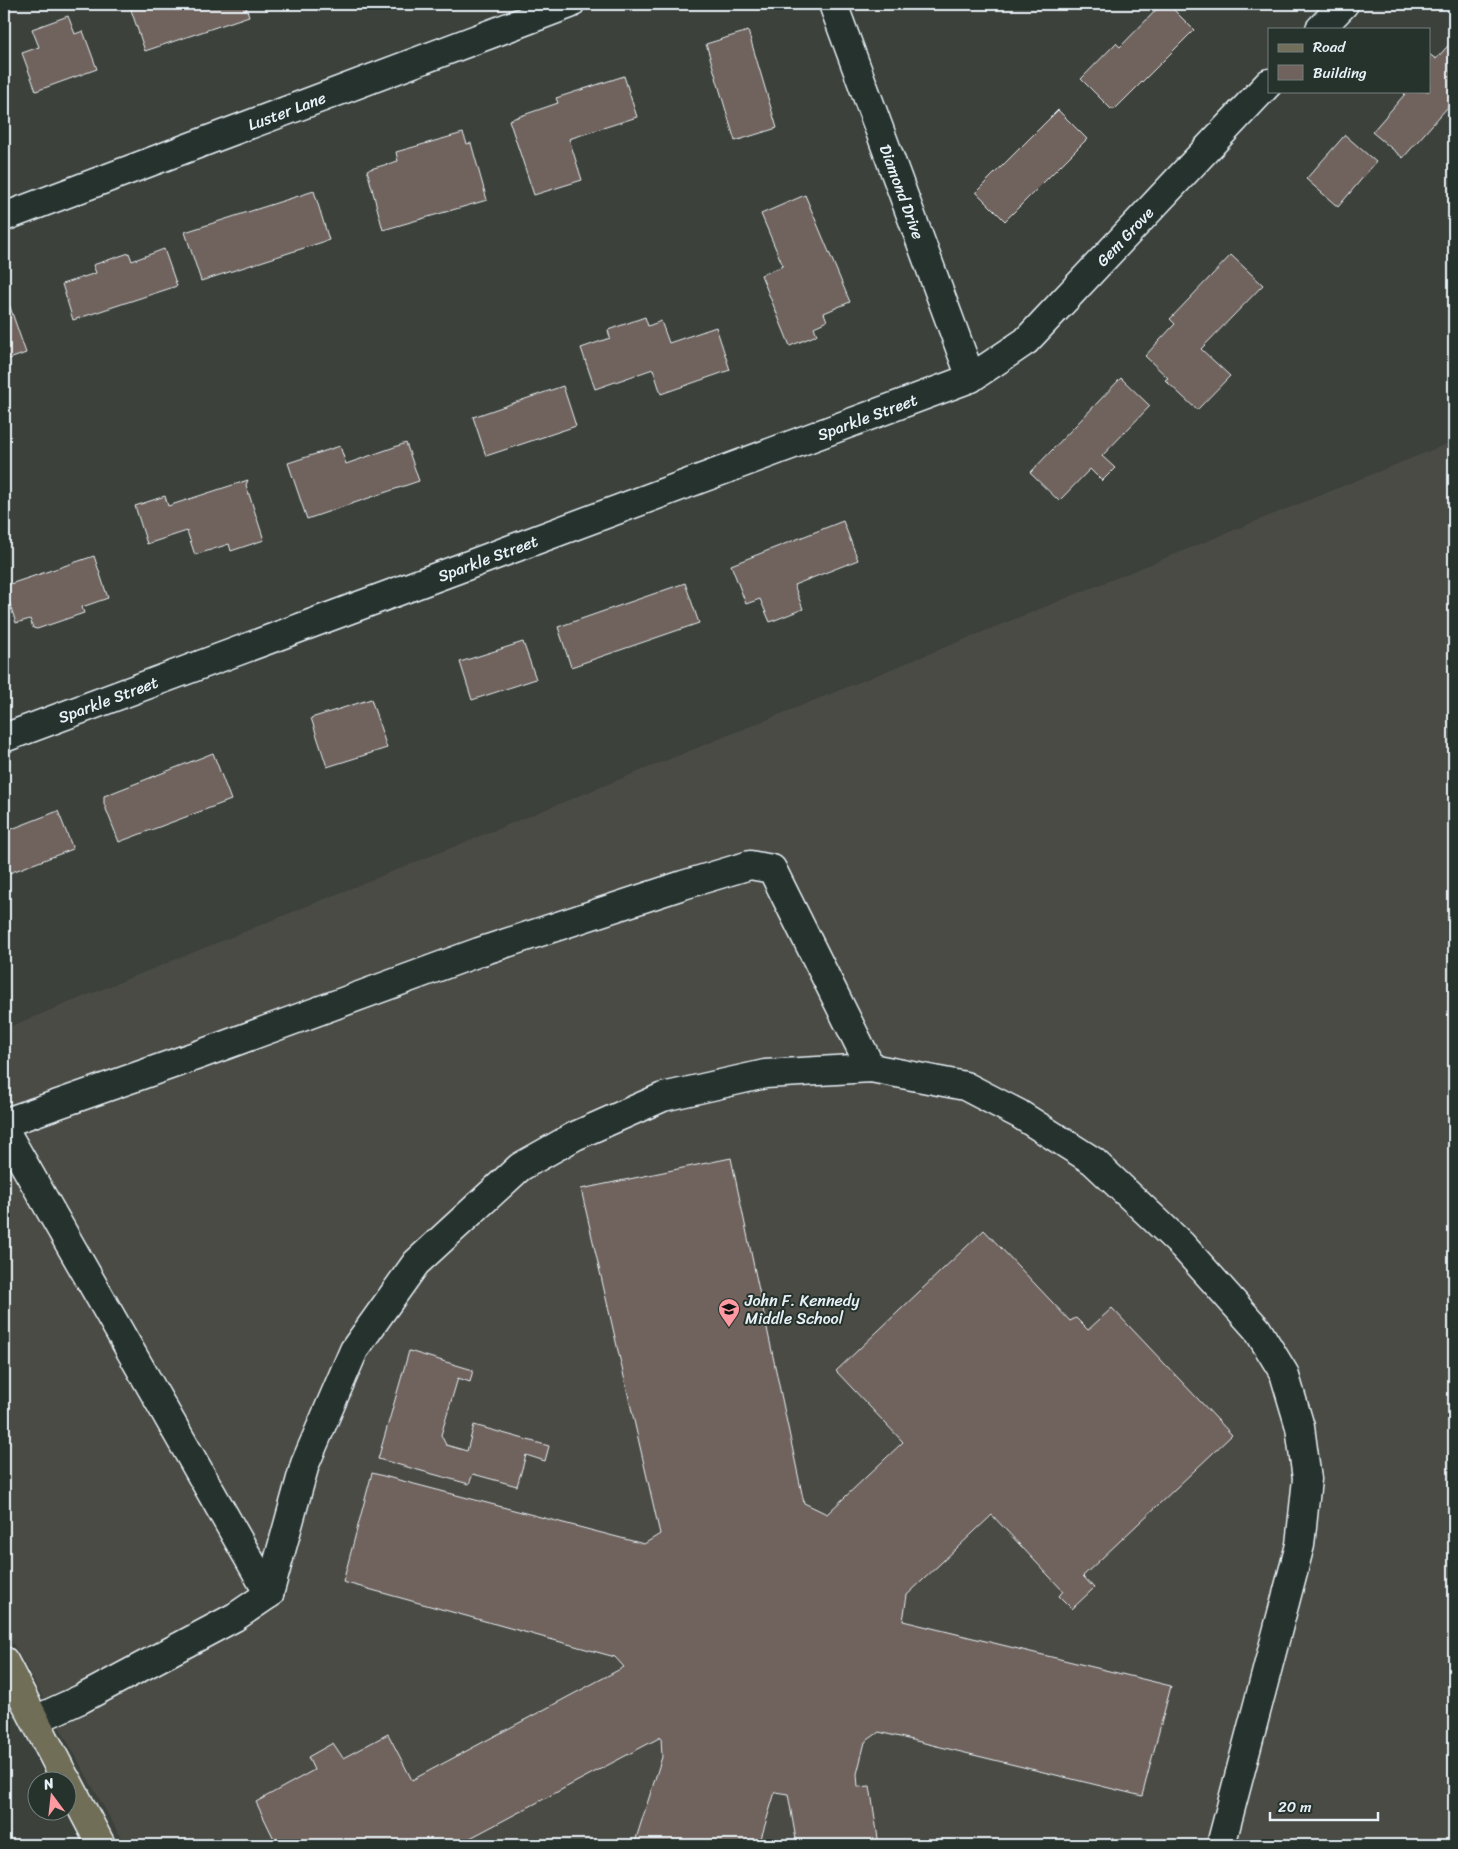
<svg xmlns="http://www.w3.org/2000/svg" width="1458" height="1849" font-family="Sriracha,sans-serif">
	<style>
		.built { fill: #4c4b45 }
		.building { fill: #70635d; stroke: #e8f1f8 }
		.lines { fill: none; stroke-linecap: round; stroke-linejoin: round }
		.minor-casing { stroke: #e8f1f8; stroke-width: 31 }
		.major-casing { stroke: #e8f1f8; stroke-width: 31 }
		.minor { stroke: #26332d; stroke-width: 28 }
		.major { stroke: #716e59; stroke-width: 28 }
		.labels { text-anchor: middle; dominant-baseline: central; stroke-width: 4; stroke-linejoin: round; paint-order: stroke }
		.street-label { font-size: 16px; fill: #e8f1f8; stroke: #26332d }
		.poi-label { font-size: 16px; fill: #e8f1f8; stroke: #26332d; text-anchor: start }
	</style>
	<rect width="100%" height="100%" fill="#3c413b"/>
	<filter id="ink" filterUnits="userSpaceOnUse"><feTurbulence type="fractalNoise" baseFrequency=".02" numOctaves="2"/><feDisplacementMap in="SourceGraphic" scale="10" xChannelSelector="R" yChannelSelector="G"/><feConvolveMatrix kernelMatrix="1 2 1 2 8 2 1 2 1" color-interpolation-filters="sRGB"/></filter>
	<g filter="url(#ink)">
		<!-- built -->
		<polygon class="built" points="1454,441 1454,1845 125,1845 4,1627 4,1029"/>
		<!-- building -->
		<g class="building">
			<polygon points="129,4 245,4 249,16 145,51"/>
			<polygon points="1162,4 1168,4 1194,30 1115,109 1111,109 1081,79 1116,43 1120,47"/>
			<polygon points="68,16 75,34 83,31 97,69 36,91 22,53 39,47 32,29"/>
			<polygon points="748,31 777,128 735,141 706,44"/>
			<polygon points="1454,39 1454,100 1403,158 1372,132 1405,94 1402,91 1429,91 1429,54 1436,59"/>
			<polygon points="624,76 637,117 569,139 582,180 534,195 509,120 558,103 556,98"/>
			<polygon points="1058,110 1087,139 1005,221 976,192"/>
			<polygon points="463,133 467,144 471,143 487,200 383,230 367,170 398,161 396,152"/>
			<polygon points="1345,135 1376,162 1338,207 1306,179"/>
			<polygon points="314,191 329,240 201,281 185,232"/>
			<polygon points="805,195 850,302 824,313 827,321 814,327 817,335 790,346 761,275 783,266 761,214"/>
			<polygon points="164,249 177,286 73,320 62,284 96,273 93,265 129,253 132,261"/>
			<polygon points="1231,255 1263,285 1201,349 1230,376 1197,410 1165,380 1168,378 1145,356 1175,324 1170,319"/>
			<polygon points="9,304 26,353 4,361 4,306"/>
			<polygon points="645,317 648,326 661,321 669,343 716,327 730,370 661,394 653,369 595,389 581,348 610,338 608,330"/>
			<polygon points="1121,378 1150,406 1102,456 1115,468 1102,481 1090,469 1059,501 1030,473"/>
			<polygon points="563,386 576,426 486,456 473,417"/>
			<polygon points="406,443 419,481 307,519 288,463 340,446 346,464"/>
			<polygon points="248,480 246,485 264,540 231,551 229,544 195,555 187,531 147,544 135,506 165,496 168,506"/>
			<polygon points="843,521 858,560 794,585 803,609 770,622 760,599 746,604 731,565"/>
			<polygon points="94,556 108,598 82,607 84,613 37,629 33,628 30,619 16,623 4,586"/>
			<polygon points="685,583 699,623 571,667 558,627"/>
			<polygon points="523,642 536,679 472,700 460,662"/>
			<polygon points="371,699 387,748 327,767 311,718"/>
			<polygon points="213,753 231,800 119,842 104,804 104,796"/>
			<polygon points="58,811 73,849 4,875 4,832"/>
			<polygon points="731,1158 804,1503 827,1514 903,1442 836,1371 984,1230 1070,1321 1076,1318 1088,1330 1112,1308 1232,1435 1083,1576 1094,1588 1072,1609 1059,1596 1063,1591 992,1515 907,1595 903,1621 1171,1686 1142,1796 879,1732 865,1742 857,1774 858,1787 870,1786 879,1845 797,1845 788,1794 775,1792 759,1845 634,1845 662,1757 661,1737 457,1845 277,1845 256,1802 314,1770 308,1757 333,1743 343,1758 388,1734 412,1780 624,1667 615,1657 343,1582 372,1473 644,1544 660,1534 581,1189"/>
			<polygon points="409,1351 473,1370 470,1382 458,1378 441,1435 446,1445 467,1451 474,1425 549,1446 545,1461 526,1455 517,1486 473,1474 469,1484 378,1459"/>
			<polygon points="951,1840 952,1845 918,1845"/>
		</g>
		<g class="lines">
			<!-- minor casing -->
			<g class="minor-casing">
				<g id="minor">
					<path id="s1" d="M833,4L971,378"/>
					<polyline points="1320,29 1344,4"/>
					<path id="s2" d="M4,217L570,4"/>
					<path id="s3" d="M4,738L971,378L1026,341L1269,83"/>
					<polyline points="4,1123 201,1054 479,952 683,885 750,865 772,869 871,1068"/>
					<polyline points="4,1129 269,1594"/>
					<polyline points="35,1720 81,1699 235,1617 269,1594 305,1464 354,1350 416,1263 520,1167 575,1136 663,1097 765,1074 871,1068 965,1086 1019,1114 1093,1161 1182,1245 1257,1329 1284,1373 1300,1427 1307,1479 1300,1545 1221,1845"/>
				</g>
			</g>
			<!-- major casing -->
			<g class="major-casing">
				<g id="major">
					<polyline points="4,1661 67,1782"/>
					<polyline points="68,1782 101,1845"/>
				</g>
			</g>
			<!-- minor -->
			<use href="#minor" class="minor"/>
			<!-- major -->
			<use href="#major" class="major"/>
		</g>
	</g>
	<!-- icons -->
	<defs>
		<g id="school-pin" transform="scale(1.125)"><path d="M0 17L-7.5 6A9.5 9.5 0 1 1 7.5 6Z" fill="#ff9aa2" stroke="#26332d"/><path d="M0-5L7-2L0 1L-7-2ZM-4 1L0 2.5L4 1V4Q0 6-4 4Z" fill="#111"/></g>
	</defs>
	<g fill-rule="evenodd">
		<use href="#school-pin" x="729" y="1309"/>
	</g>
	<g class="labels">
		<!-- street labels -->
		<g class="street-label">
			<text stroke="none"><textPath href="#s2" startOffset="302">Luster Lane</textPath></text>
			<text stroke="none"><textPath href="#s1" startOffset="200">Diamond Drive</textPath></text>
			<text stroke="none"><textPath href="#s3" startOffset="1242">Gem Grove</textPath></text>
			<text stroke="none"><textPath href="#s3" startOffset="921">Sparkle Street</textPath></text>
			<text stroke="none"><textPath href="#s3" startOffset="516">Sparkle Street</textPath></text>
			<text stroke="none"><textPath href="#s3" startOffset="111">Sparkle Street</textPath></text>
		</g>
		<!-- poi labels -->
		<g class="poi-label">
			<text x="745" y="1300">John F. Kennedy<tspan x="745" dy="18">Middle School</tspan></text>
		</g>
	</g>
	<!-- margin -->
	<rect width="1458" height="1849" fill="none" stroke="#26332d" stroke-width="20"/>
	<rect x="10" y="10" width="1438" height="1829" fill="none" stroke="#e8f1f8" stroke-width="2" filter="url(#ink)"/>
	<!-- legend -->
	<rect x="1268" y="28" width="162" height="65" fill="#26332d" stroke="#747f7e"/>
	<rect x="1278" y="44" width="25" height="8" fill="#716e59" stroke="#747f7e"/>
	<text x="1313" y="52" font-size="15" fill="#e8f1f8">Road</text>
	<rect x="1278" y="65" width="25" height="15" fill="#70635d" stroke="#747f7e"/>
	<text x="1313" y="78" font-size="15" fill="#e8f1f8">Building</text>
	<!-- north arrow -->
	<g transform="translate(52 1796) rotate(345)"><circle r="24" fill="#26332d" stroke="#747f7e"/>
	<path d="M0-4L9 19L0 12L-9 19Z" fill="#ff9aa2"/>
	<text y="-8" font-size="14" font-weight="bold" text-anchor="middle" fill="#e8f1f8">N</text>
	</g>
	<!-- scale -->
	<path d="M1270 1812v8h108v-8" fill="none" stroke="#e8f1f8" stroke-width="2.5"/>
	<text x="1278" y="1812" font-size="15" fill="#e8f1f8" stroke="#26332d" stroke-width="4" paint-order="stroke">20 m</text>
</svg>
